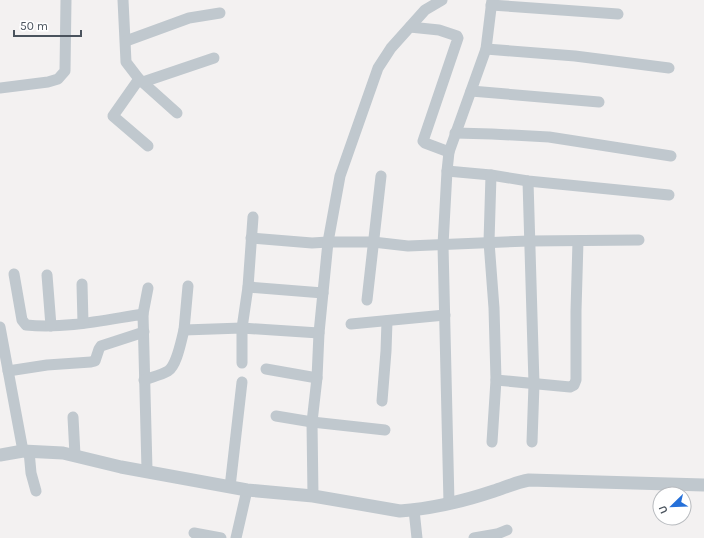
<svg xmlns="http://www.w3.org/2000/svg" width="704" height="538" font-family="Karla,sans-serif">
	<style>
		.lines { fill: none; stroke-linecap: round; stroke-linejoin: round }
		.minor { stroke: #c0c8ce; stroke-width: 11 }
		.tertiary { stroke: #c0c8ce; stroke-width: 13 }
	</style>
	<rect width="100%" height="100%" fill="#f3f1f1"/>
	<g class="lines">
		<!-- minor -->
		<g class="minor">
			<polyline points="123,0 126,62 139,79 177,113"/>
			<polyline points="491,5 618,14"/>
			<polyline points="410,27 439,30 457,36 458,38 423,141 425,143 449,152"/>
			<polyline points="126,41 189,18 220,13"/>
			<polyline points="486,49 575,56 669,68"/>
			<polyline points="139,79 113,116 148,146"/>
			<polyline points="143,82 214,58"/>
			<polyline points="0,88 48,82 58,79 65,71 66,0"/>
			<polyline points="471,91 599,102"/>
			<polyline points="455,133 492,134 549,137 671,156"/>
			<polyline points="447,171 491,175 528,181 669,195"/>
			<polyline points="491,175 489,242 494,308 496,380 492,442"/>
			<polyline points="528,181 534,384 532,442"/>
			<polyline points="251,238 312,243 328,242 373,242 408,246 529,241 639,240"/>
			<path d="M14,274L22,320L26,325C65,329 104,320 143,314L147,470"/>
			<polyline points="47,275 51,326"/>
			<polyline points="82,284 83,323"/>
			<polyline points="188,286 184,330 242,328 319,333"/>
			<polyline points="248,287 323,293"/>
			<polyline points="367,300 381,176"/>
			<polyline points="143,314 148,288"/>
			<polyline points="351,324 445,315"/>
			<polyline points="0,327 23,451"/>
			<polyline points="242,363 242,328 248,287 253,217"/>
			<polyline points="266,369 317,378"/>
			<polyline points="8,371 47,365 91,362 95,361 99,349 101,346 144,332"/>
			<path d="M144,380C152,377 161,375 168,371C177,365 181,341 184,330"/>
			<polyline points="496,380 570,387 574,385 576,380 576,311 578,241"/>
			<polyline points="382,401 386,351 387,321"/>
			<polyline points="276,416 312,422 385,430"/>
			<polyline points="73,417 75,455"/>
			<polyline points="29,451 31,473 36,491"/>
			<polyline points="230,487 242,382"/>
			<polyline points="313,496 312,422 317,378 319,333 328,242 340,176 378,68 391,48 425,10 442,0"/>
			<polyline points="449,503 443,245 447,171 449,152 486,49 492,0"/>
			<polyline points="414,510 417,538"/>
			<polyline points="194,533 221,538"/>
			<polyline points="236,538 247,490"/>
			<polyline points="474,538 497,534 507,530"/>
		</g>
		<!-- tertiary -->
		<path class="tertiary" d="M0,455L23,451L63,453L121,467L247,490L313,496L400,511C431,509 464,501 494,491C506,487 517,482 529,480L704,485"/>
	</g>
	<!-- north arrow -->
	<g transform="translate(672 506) rotate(247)"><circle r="19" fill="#ffffff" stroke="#b7babe"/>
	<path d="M0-3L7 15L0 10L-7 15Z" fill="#2570d9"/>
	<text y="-6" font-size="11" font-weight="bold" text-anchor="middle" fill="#4a535d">U</text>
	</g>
	<!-- scale -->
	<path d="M14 30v6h67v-6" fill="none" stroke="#4a535d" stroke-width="2"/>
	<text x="20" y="30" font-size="12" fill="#4a535d" stroke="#ffffff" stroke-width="3" paint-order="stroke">50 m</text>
</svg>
